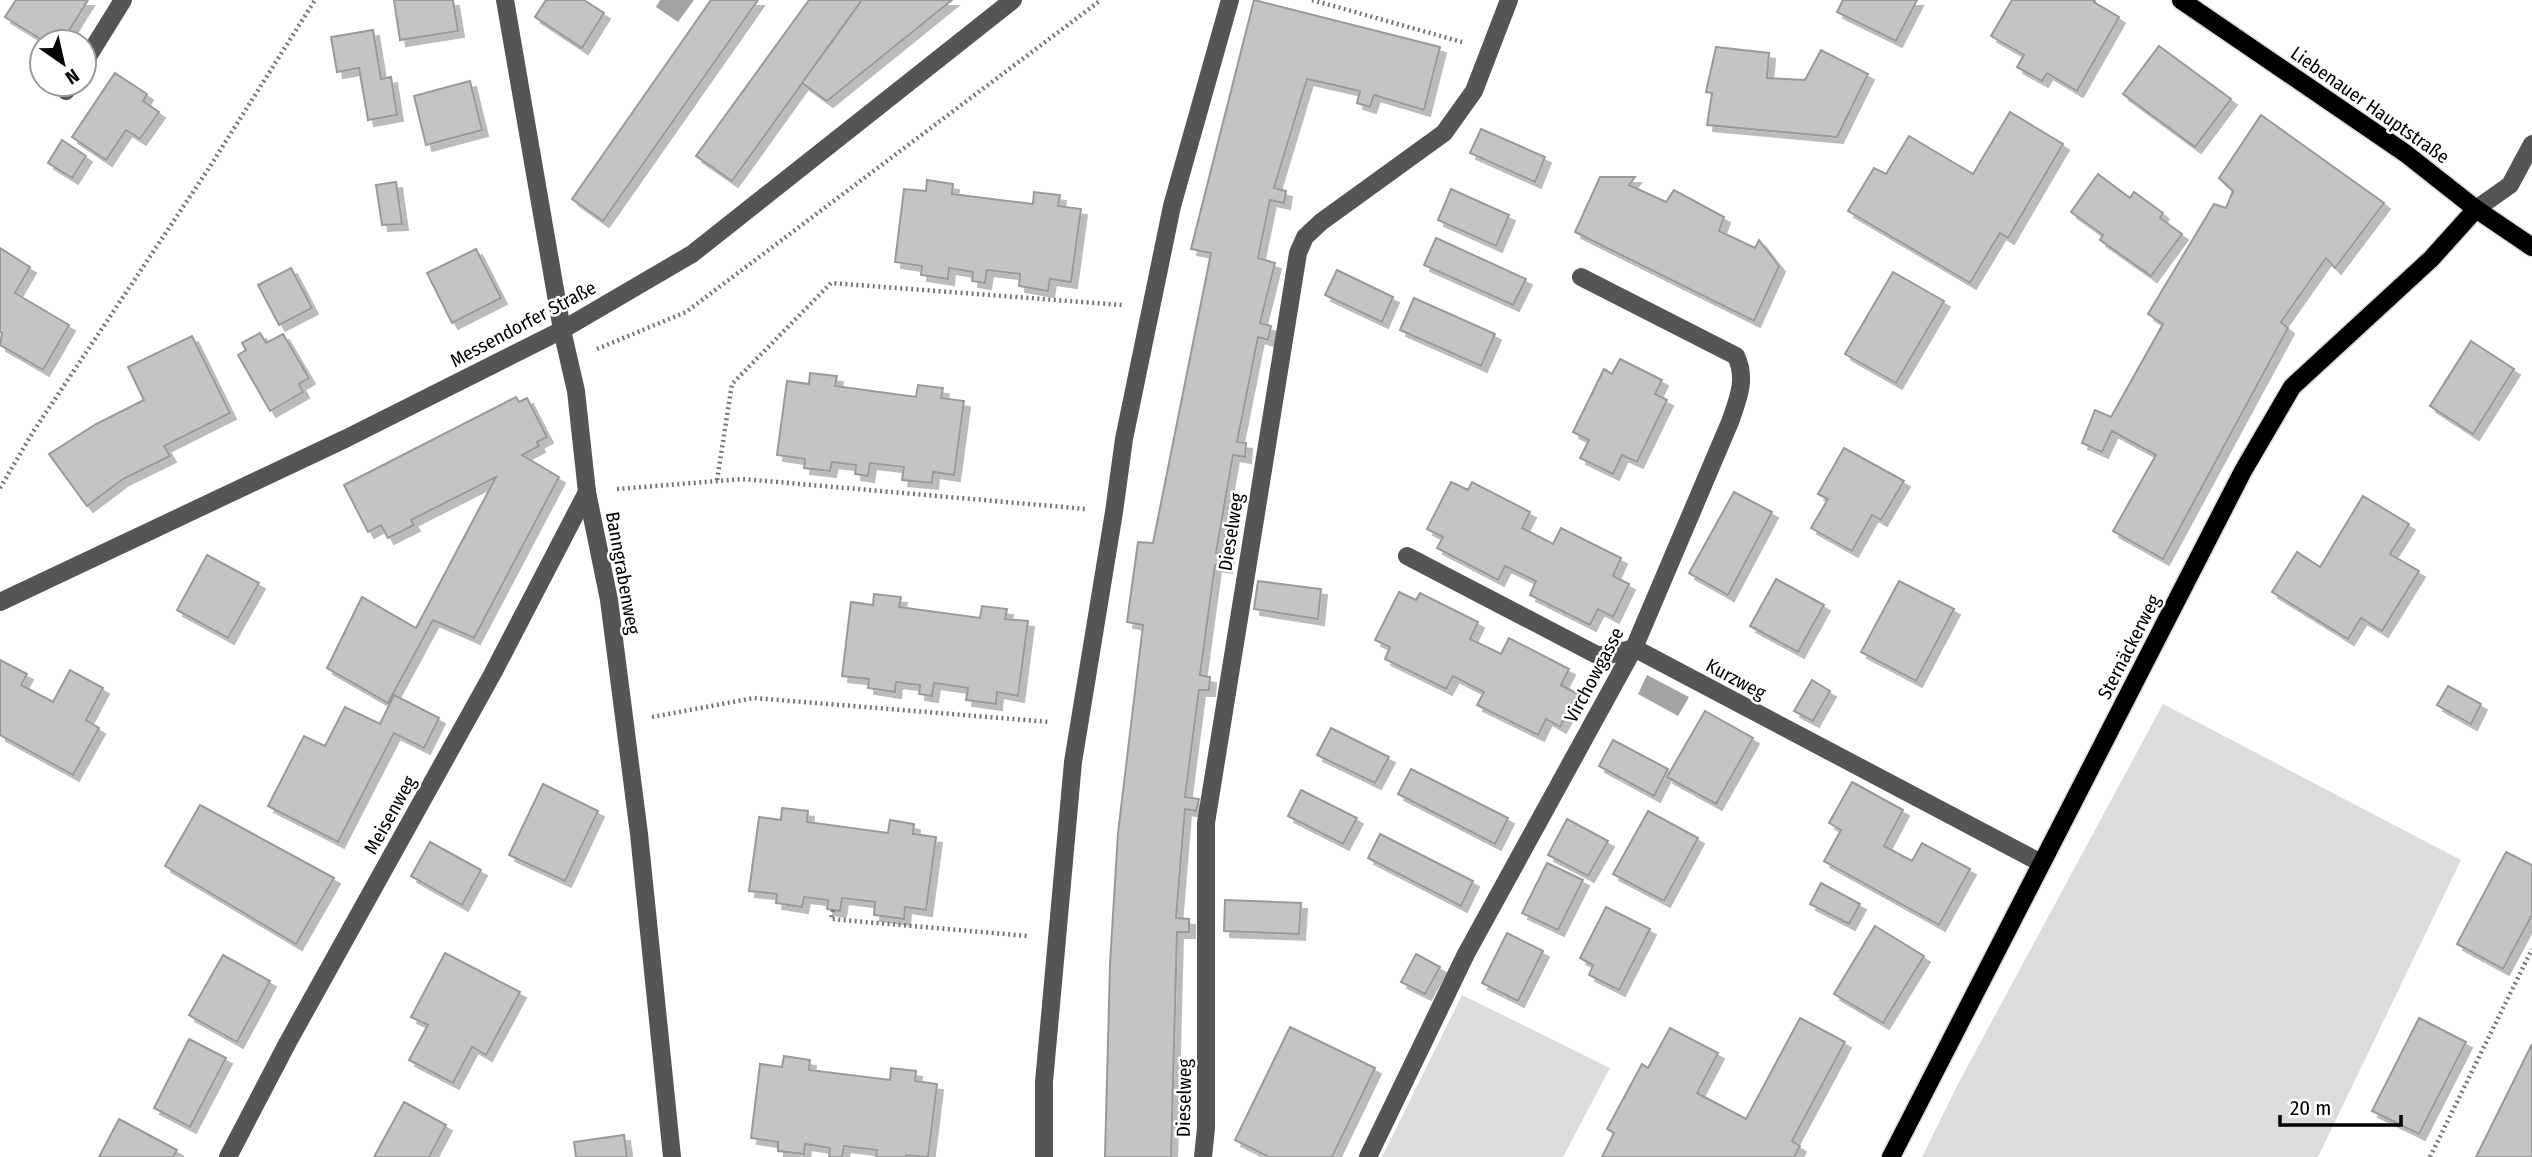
<svg xmlns="http://www.w3.org/2000/svg" width="2532" height="1157" font-family="'Fira Sans Condensed',sans-serif">
	<style>
		.green { fill: #dcdcdc }
		.water { fill: #a3a3a3 }
		.building { fill: #c4c4c4; stroke: #999; stroke-width: 2; filter: url(#shadow) }
		.lines { fill: none; stroke-linecap: round; stroke-linejoin: round }
		.major-casing { stroke: #dbdbdb; stroke-width: 21 }
		.path { stroke: #777; stroke-width: 4.5; stroke-dasharray: 2 3.5; stroke-linecap: butt }
		.minor { stroke: #555; stroke-width: 18 }
		.major { stroke: #000; stroke-width: 18 }
		.labels { text-anchor: middle; dominant-baseline: central; stroke-width: 5; stroke-linejoin: round; paint-order: stroke }
		.street-label { font-size: 19px; fill: #000; stroke: #fff }
	</style>
	<defs>
		<filter id="shadow"><feDropShadow dx="6" dy="6" stdDeviation="0" flood-color="#0004"/></filter>
	</defs>
	<rect width="100%" height="100%" fill="#fff"/>
	<!-- green -->
	<g class="green">
		<polygon points="2163,704 2461,860 2318,1157 1922,1157 1959,1082"/>
		<polygon points="1462,995 1610,1068 1563,1157 1382,1157"/>
	</g>
	<!-- water -->
	<g class="water">
		<polygon points="660,0 694,0 678,22 656,7"/>
		<polygon points="1647,675 1689,697 1678,716 1638,694"/>
	</g>
	<!-- building -->
	<g class="building">
		<polygon points="16,0 88,0 62,42 45,42 5,17"/>
		<polygon points="394,0 453,0 458,31 400,40"/>
		<polygon points="546,0 584,0 604,13 582,48 535,17"/>
		<polygon points="711,0 758,0 603,221 572,199"/>
		<polygon points="809,0 862,0 732,181 696,156"/>
		<polygon points="862,0 952,0 827,101 802,83"/>
		<polygon points="1254,0 1440,47 1424,110 1374,95 1370,107 1357,103 1360,91 1307,79 1274,188 1286,191 1284,203 1270,200 1258,258 1275,263 1260,323 1271,326 1268,340 1258,337 1237,442 1246,443 1245,457 1233,455 1216,553 1228,554 1226,567 1215,565 1200,675 1210,677 1209,690 1199,690 1185,797 1199,799 1196,811 1185,809 1176,918 1189,919 1189,932 1177,932 1171,1157 1105,1157 1110,964 1118,833 1143,625 1127,622 1138,542 1153,543 1211,253 1191,249"/>
		<polygon points="1843,0 1917,0 1896,41 1837,12"/>
		<polygon points="2012,0 2095,0 2094,2 2119,17 2077,91 2047,73 2042,81 2017,67 2024,55 1991,36"/>
		<polygon points="373,30 381,79 391,77 397,115 368,120 359,68 337,72 331,37"/>
		<polygon points="2159,46 2231,99 2195,147 2123,94"/>
		<polygon points="1716,47 1769,53 1767,78 1805,80 1821,50 1868,74 1837,137 1707,125 1712,93 1706,92"/>
		<polygon points="115,73 147,94 143,101 159,112 140,139 126,130 106,160 72,137"/>
		<polygon points="470,81 482,130 426,145 414,96"/>
		<polygon points="2010,112 2063,144 2008,238 2000,233 1970,283 1848,211 1874,168 1886,174 1909,136 1973,174"/>
		<polygon points="2261,115 2384,203 2335,268 2326,258 2281,322 2288,328 2163,559 2113,531 2156,455 2112,431 2102,452 2082,443 2095,410 2111,417 2163,324 2148,314 2214,204 2226,208 2233,191 2219,178"/>
		<polygon points="1481,129 1545,157 1535,182 1470,153"/>
		<polygon points="62,140 86,156 72,178 48,163"/>
		<polygon points="2098,174 2130,198 2134,192 2163,213 2160,218 2182,234 2151,276 2100,240 2103,235 2071,212"/>
		<polygon points="1600,177 1635,177 1629,185 1666,202 1674,190 1724,217 1719,231 1755,248 1759,240 1779,266 1754,321 1575,232"/>
		<polygon points="927,180 953,184 952,194 1033,204 1034,192 1060,195 1058,206 1081,209 1071,282 1050,279 1048,291 1019,286 1020,274 987,270 985,283 972,281 973,272 949,268 948,279 921,275 922,266 895,262 904,189 926,191"/>
		<polygon points="396,182 402,224 382,225 376,185"/>
		<polygon points="1451,189 1509,215 1496,246 1438,220"/>
		<polygon points="1436,238 1526,279 1513,305 1424,265"/>
		<polygon points="0,248 30,267 15,293 69,325 43,370 0,345 2,333 0,332"/>
		<polygon points="476,249 501,298 452,323 427,273"/>
		<polygon points="291,268 312,308 279,325 258,285"/>
		<polygon points="1337,270 1393,297 1382,322 1325,295"/>
		<polygon points="1893,272 1944,301 1896,383 1845,354"/>
		<polygon points="1414,298 1495,334 1481,366 1400,330"/>
		<polygon points="260,333 266,343 283,334 309,378 299,384 303,392 270,411 238,355 246,350 242,343"/>
		<polygon points="192,336 230,413 164,446 170,456 123,479 87,506 49,454 96,424 144,400 128,367"/>
		<polygon points="2471,341 2514,369 2473,434 2430,406"/>
		<polygon points="1620,359 1662,380 1655,394 1667,400 1637,462 1622,455 1613,474 1580,458 1589,440 1573,432 1604,369 1612,374"/>
		<polygon points="810,373 837,376 835,386 916,397 918,385 943,388 941,398 964,401 954,475 933,472 932,483 902,480 904,467 870,463 868,476 855,474 856,465 832,462 830,471 804,468 805,459 777,455 787,381 809,384"/>
		<polygon points="516,397 519,402 527,398 547,437 537,442 539,446 522,455 559,477 474,638 433,620 388,703 327,668 362,597 416,628 496,477 411,520 414,525 388,538 381,525 368,532 344,485"/>
		<polygon points="1844,448 1904,481 1881,520 1872,515 1852,551 1811,528 1828,499 1818,494"/>
		<polygon points="1451,482 1468,490 1472,482 1530,512 1522,528 1553,544 1561,528 1621,558 1613,576 1629,584 1613,617 1598,609 1590,625 1530,595 1536,581 1505,566 1498,580 1437,548 1443,537 1427,529"/>
		<polygon points="1734,492 1772,512 1728,595 1689,573"/>
		<polygon points="2363,496 2409,524 2390,554 2419,571 2382,631 2361,618 2348,639 2272,592 2297,552 2320,567"/>
		<polygon points="207,555 259,583 228,638 177,610"/>
		<polygon points="1776,579 1824,605 1798,652 1750,626"/>
		<polygon points="1258,581 1321,589 1318,619 1254,609"/>
		<polygon points="1899,581 1954,609 1916,681 1861,652"/>
		<polygon points="1399,592 1416,600 1420,593 1478,622 1470,639 1501,654 1509,638 1569,669 1561,685 1578,694 1560,727 1546,719 1538,735 1477,705 1484,692 1453,676 1446,689 1385,659 1390,647 1375,640"/>
		<polygon points="874,594 901,597 899,607 980,618 982,606 1007,609 1005,619 1028,621 1018,696 997,692 996,704 966,700 968,688 934,683 932,696 919,694 920,685 896,682 895,692 868,688 869,679 842,676 851,602 873,605"/>
		<polygon points="0,660 27,674 21,685 53,702 70,670 103,688 86,720 99,728 73,775 0,735"/>
		<polygon points="1812,680 1830,691 1813,721 1794,711"/>
		<polygon points="2448,686 2481,704 2471,724 2437,705"/>
		<polygon points="394,695 439,718 424,748 394,733 338,842 268,806 304,736 325,746 345,707 380,724"/>
		<polygon points="1705,711 1753,738 1716,804 1667,777"/>
		<polygon points="1331,728 1389,757 1375,783 1317,755"/>
		<polygon points="1613,740 1668,769 1654,796 1599,766"/>
		<polygon points="1411,769 1508,818 1495,844 1398,794"/>
		<polygon points="1852,782 1903,810 1884,846 1912,861 1922,843 1970,869 1939,925 1824,861 1841,830 1829,823"/>
		<polygon points="543,784 598,811 565,881 509,855"/>
		<polygon points="1301,790 1357,818 1343,844 1288,816"/>
		<polygon points="200,805 334,878 296,944 165,866"/>
		<polygon points="782,808 808,811 807,822 888,833 890,820 914,824 913,834 936,837 926,910 905,907 904,919 874,915 875,902 842,898 840,911 827,909 828,900 804,897 802,907 776,903 777,894 749,891 759,817 781,820"/>
		<polygon points="1648,811 1698,838 1664,901 1613,874"/>
		<polygon points="1567,819 1608,841 1588,876 1548,855"/>
		<polygon points="1380,834 1473,881 1461,906 1368,858"/>
		<polygon points="430,842 481,870 462,905 411,876"/>
		<polygon points="2506,852 2532,865 2532,915 2503,969 2457,944"/>
		<polygon points="1547,863 1583,880 1558,930 1522,913"/>
		<polygon points="1821,883 1860,904 1849,924 1810,904"/>
		<polygon points="1225,900 1301,903 1299,934 1224,931"/>
		<polygon points="1606,907 1650,929 1619,990 1589,975 1593,965 1580,958"/>
		<polygon points="1875,926 1924,956 1883,1023 1834,994"/>
		<polygon points="1507,933 1543,951 1518,1001 1482,983"/>
		<polygon points="445,953 520,992 486,1055 472,1047 453,1083 409,1060 428,1025 411,1017"/>
		<polygon points="1416,954 1440,967 1425,994 1401,982"/>
		<polygon points="223,955 270,981 237,1042 189,1015"/>
		<polygon points="1800,1018 1845,1042 1792,1141 1800,1146 1794,1157 1602,1157 1614,1133 1607,1129 1642,1064 1648,1068 1670,1028 1718,1053 1697,1093 1746,1119"/>
		<polygon points="2419,1018 2466,1042 2419,1134 2372,1111"/>
		<polygon points="1290,1027 1375,1068 1332,1157 1269,1157 1235,1140"/>
		<polygon points="189,1039 226,1058 190,1127 154,1108"/>
		<polygon points="2532,1044 2532,1157 2476,1157"/>
		<polygon points="784,1056 810,1060 809,1070 890,1080 891,1068 916,1071 915,1081 937,1084 928,1157 906,1155 906,1157 876,1157 877,1150 844,1146 842,1157 829,1157 830,1148 805,1144 804,1154 778,1151 778,1142 751,1138 760,1064 782,1067"/>
		<polygon points="404,1102 446,1125 429,1157 374,1157"/>
		<polygon points="119,1119 177,1150 173,1157 99,1157"/>
		<polygon points="624,1135 627,1157 576,1157 574,1142"/>
	</g>
	<g class="lines">
		<!-- major casing -->
		<g class="major-casing">
			<g id="major">
				<polyline points="2181,0 2405,153 2476,209 2532,247"/>
				<polyline points="1891,1157 2243,471 2292,387 2431,259 2476,209"/>
			</g>
		</g>
		<!-- path -->
		<g class="path">
			<polyline points="1312,0 1462,42"/>
			<polyline points="597,349 686,312 1101,0"/>
			<polyline points="717,480 732,384 831,283 1122,305"/>
			<polyline points="0,488 33,432 209,168 315,0"/>
			<polyline points="617,489 743,479 1086,509"/>
			<polyline points="652,717 754,698 1050,722"/>
			<polyline points="833,910 831,919 1028,936"/>
			<polyline points="2430,1157 2532,949"/>
		</g>
		<!-- minor -->
		<g class="minor">
			<polyline points="505,0 562,330 576,391 587,492 609,600 639,834 672,1157"/>
			<polyline points="84,63 123,0"/>
			<polyline points="66,91 71,84"/>
			<polyline points="2476,209 2510,185 2532,144"/>
			<polyline points="1407,556 1597,655 1609,655 1634,648 2041,863"/>
			<polyline points="0,602 347,438 562,330 692,254 1013,0"/>
			<polyline points="228,1157 288,1042 493,673 587,492"/>
			<polyline points="1044,1157 1044,1082 1073,762 1114,512 1124,439 1172,206 1230,0"/>
			<polyline points="1203,1157 1206,1128 1206,823 1298,253 1305,237 1321,222 1444,133 1474,91 1509,0"/>
			<path d="M1368,1157L1466,954L1634,648L1730,422C1738,399 1747,379 1736,356L1581,277"/>
		</g>
		<!-- major -->
		<use href="#major" class="major"/>
	</g>
	<g class="labels">
		<!-- street labels -->
		<g class="street-label">
			<text transform="translate(2370 105) rotate(35)">Liebenauer Hauptstraße</text>
			<text transform="translate(523 324) rotate(-28)">Messendorfer Straße</text>
			<text transform="translate(1231 532) rotate(-81)">Dieselweg</text>
			<text transform="translate(623 573) rotate(80)">Banngrabenweg</text>
			<text transform="translate(2129 647) rotate(-63)">Sternäckerweg</text>
			<text transform="translate(1594 675) rotate(-62)">Virchowgasse</text>
			<text transform="translate(1736 679) rotate(28)">Kurzweg</text>
			<text transform="translate(390 815) rotate(-61)">Meisenweg</text>
			<text transform="translate(1184 1098) rotate(-89)">Dieselweg</text>
		</g>
	</g>
	<!-- north arrow -->
	<g transform="translate(63 63) rotate(146)"><circle r="33" fill="#ffffff" stroke="#999999" stroke-width="2"/>
	<path d="M0-5L12 26L0 18L-12 26Z" fill="#000000"/>
	<text y="-10" font-size="19" font-weight="bold" text-anchor="middle" fill="#000000">N</text>
	</g>
	<!-- scale -->
	<path d="M2280 1115v10h121v-10" fill="none" stroke="#000000" stroke-width="3.5"/>
	<text x="2290" y="1115" font-size="21" fill="#000000" stroke="#ffffff" stroke-width="5" paint-order="stroke">20 m</text>
</svg>
